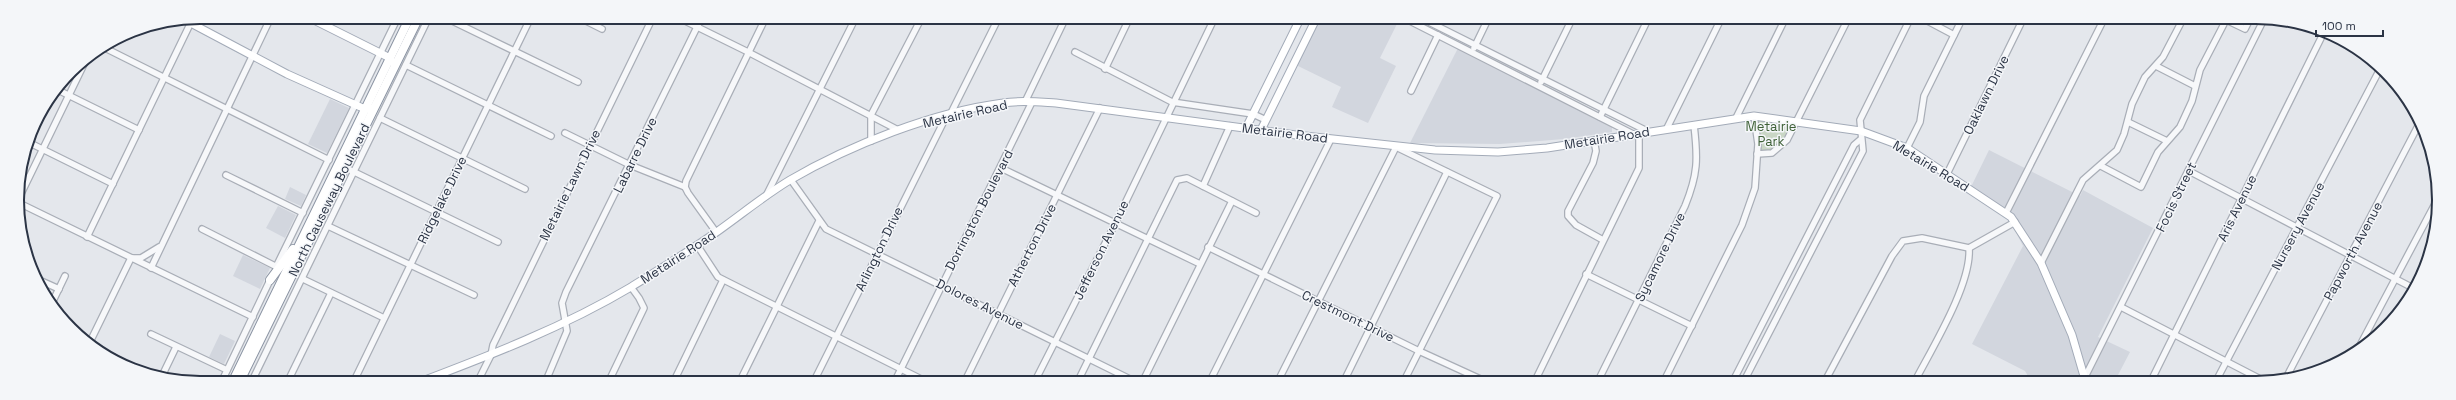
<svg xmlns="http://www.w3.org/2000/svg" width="2456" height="400" font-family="'Space Grotesk',sans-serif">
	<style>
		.built { fill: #d2d6de }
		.green { fill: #c9d6c5 }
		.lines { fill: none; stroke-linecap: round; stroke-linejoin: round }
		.minor-casing { stroke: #a9aeb7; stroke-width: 8 }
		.major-casing { stroke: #a3abb8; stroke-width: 9 }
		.highway-casing { stroke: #8b94a3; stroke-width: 10 }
		.minor { stroke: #f7f8fa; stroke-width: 5.5 }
		.major { stroke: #fff; stroke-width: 7 }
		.highway { stroke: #fff; stroke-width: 8 }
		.labels { text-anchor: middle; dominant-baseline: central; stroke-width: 3; stroke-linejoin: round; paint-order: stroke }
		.street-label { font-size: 13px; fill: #2b3445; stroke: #f4f6f9 }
		.park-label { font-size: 13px; fill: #3f6138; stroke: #f4f6f9 }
		.rim { fill: none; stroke: #2b3445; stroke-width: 2 }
	</style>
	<rect width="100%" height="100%" fill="#e4e7ec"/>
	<!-- built -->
	<g class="built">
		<polygon points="1320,17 1393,17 1399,20 1380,58 1396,66 1368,123 1332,107 1341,87 1296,65"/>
		<polygon points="1458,48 1612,125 1612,132 1564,139 1500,144 1410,143"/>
		<polygon points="330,99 349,108 327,153 308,144"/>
		<polygon points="1989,150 2080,196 2083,190 2153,228 2098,337 2130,352 2118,375 2133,383 2032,383 2025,371 1972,344 2023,246 2010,221 1969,191"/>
		<polygon points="290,187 306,195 301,206 285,199"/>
		<polygon points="278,206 296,215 285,238 266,228"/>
		<polygon points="243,255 270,268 260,289 233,276"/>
		<polygon points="220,334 235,341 224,364 209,357"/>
	</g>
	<!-- green -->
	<polygon class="green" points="1754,116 1797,120 1772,153 1757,154"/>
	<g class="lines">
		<!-- minor casing -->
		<g class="minor-casing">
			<g id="minor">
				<polyline points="444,17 578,82"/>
				<polyline points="578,17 602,29"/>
				<polyline points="677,17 748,52 898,130"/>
				<polyline points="1402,17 1633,134"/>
				<polyline points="1419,17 1647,131"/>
				<polyline points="1920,17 1954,35"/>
				<polyline points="2220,17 2245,29 2251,17"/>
				<polyline points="105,48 329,160"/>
				<polyline points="1474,48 1489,17"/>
				<polyline points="1075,52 1172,102 1253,114 1266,120"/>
				<polyline points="406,65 551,136"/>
				<polyline points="2156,66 2195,86"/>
				<polyline points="1105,69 1130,17"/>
				<polyline points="1541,82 1573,17"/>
				<polyline points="58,90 139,130"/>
				<polyline points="1411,91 1438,35"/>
				<polyline points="1025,102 1066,17"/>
				<polyline points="950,115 999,17"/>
				<polyline points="1600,117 1649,17"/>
				<polyline points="380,118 525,189"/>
				<polyline points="1736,118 1786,17"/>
				<polyline points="2128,122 2167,141"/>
				<polyline points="1667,128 1722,17"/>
				<polyline points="565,133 630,165 685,187"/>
				<polyline points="1594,140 1596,151 1593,163 1568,211 1568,216 1576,225 1603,240"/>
				<polyline points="871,141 871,115 922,17"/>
				<polyline points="28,142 113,184"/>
				<polyline points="1907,148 1920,122 1924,96 1963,17"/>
				<polyline points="1757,154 1772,153 1787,140 1849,17"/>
				<polyline points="342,166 498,242"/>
				<polyline points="2101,166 2141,187 2158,152 2180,127 2192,101 2200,70 2226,20"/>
				<polyline points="1001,168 1200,264"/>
				<polyline points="2189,171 2413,288"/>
				<polyline points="1947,174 2024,17"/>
				<polyline points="226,175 303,213"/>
				<polyline points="791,180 826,229 1138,383"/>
				<polyline points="1203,186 1230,126"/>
				<polyline points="766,196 856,17"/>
				<polyline points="19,198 86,60"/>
				<polyline points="19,203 253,317"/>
				<polyline points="2006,213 2105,17"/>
				<polyline points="328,226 474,295"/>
				<polyline points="202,229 277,267"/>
				<polyline points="716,232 688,193 685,187 686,181 766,17"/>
				<polyline points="87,237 193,18"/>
				<polyline points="697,245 718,277 929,383"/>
				<polyline points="1208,247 1419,351 1489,383"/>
				<polyline points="1969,248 2015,222"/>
				<polyline points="2041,263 2083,180 2117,150 2124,134 2132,104 2145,77 2163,57 2184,17"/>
				<polyline points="277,265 398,17"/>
				<polyline points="151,268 271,17"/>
				<polyline points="1586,274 1692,326"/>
				<polyline points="303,279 384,318"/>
				<polyline points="39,280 59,289"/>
				<polyline points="52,303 65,276"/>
				<polyline points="2121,307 2268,383"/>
				<polyline points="151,334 227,370"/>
				<polyline points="90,342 131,258 141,258 159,247"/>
				<polyline points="2358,349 2437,200"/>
				<polyline points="162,376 176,347"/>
				<polyline points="2085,377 2265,17"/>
				<polyline points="2286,378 2419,124"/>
				<polyline points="221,383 271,278"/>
				<polyline points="251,383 429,17"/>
				<polyline points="287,383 331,293"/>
				<polyline points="353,383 531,17"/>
				<polyline points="477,383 491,355 493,345 653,17"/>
				<polyline points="545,383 567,331 562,303 566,292 702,17"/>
				<polyline points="608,383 644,308 639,298 631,287"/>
				<polyline points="673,383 723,280"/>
				<polyline points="739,383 819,221"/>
				<polyline points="813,383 946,117"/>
				<polyline points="894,383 1032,102"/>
				<polyline points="964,383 1100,108"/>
				<polyline points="1034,383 1116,222 1215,17"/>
				<polyline points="1077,383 1177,180 1187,178 1256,213"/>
				<polyline points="1142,383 1232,201"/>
				<polyline points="1209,383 1331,139"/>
				<polyline points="1277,383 1396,147 1497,196 1403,383"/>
				<polyline points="1343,383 1447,172"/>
				<polyline points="1534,383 1639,168 1639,133"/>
				<path d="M1597,383L1685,206C1698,174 1698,159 1694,125"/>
				<polyline points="1663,383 1742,225 1755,188 1758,144 1754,116"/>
				<polyline points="1732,383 1854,145 1861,139"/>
				<polyline points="1743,383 1863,151 1860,120 1911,17"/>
				<polyline points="1824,383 1892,256 1903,241 1922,238 1969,248"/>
				<path d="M1914,383C1931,350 1972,284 1969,248"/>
				<polyline points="1983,383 1987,380 1994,383"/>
				<polyline points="2150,383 2324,32"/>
				<polyline points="2215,383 2380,69"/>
			</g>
		</g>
		<!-- major casing -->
		<g class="major-casing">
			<g id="major">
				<polyline points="308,17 390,58 392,62"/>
				<polyline points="185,20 287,74 365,109 370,108"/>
				<polyline points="1246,128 1301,17"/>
				<polyline points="1261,130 1317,17"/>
				<path d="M417,383C491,355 564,327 631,287C660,269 690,251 718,231C742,214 765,195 790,180C850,145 934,112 1003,103C1020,100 1039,102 1056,103L1296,135L1435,150L1498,152L1547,148L1754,116L1861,131L1907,148L2011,217L2041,263L2072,335L2086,383"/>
			</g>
		</g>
		<!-- highway casing -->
		<g class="highway-casing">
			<g id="highway">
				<polyline points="270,280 293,249"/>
				<polyline points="232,383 410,17"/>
				<polyline points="239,383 419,17"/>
			</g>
		</g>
		<!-- minor -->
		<use href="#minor" class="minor"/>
		<!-- major -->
		<use href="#major" class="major"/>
		<!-- highway -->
		<use href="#highway" class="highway"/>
	</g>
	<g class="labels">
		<!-- street labels -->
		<g class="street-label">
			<text transform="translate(1986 95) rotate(-64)">Oaklawn Drive</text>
			<text transform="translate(965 114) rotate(-13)">Metairie Road</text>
			<text transform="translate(1285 133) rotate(7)">Metairie Road</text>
			<text transform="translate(1607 138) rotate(-9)">Metairie Road</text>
			<text transform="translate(635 155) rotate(-64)">Labarre Drive</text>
			<text transform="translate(1931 166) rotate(31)">Metairie Road</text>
			<text transform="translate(570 185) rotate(-64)">Metairie Lawn Drive</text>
			<text transform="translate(2176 197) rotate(-64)">Focis Street</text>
			<text transform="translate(329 200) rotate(-64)">North Causeway Boulevard</text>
			<text transform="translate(442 200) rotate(-64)">Ridgelake Drive</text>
			<text transform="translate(2237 208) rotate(-64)">Aris Avenue</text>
			<text transform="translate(979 210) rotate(-63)">Dorrington Boulevard</text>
			<text transform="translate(2298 226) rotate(-62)">Nursery Avenue</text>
			<text transform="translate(1032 245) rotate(-63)">Atherton Drive</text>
			<text transform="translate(879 249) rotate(-64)">Arlington Drive</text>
			<text transform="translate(1101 250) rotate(-64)">Jefferson Avenue</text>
			<text transform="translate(2353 251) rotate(-62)">Papworth Avenue</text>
			<text transform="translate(678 257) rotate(-33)">Metairie Road</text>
			<text transform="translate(1660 257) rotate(-64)">Sycamore Drive</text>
			<text transform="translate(980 304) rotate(27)">Dolores Avenue</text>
			<text transform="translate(1348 316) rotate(26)">Crestmont Drive</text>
		</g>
		<!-- park labels -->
		<g class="park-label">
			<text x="1771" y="126">Metairie<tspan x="1771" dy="15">Park</tspan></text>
		</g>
	</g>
	<!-- crop -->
	<path d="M0 0H2456V400H0ZM200 24H2256A176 176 0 0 1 2432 200V200A176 176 0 0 1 2256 376H200A176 176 0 0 1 24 200V200A176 176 0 0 1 200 24Z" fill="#f4f6f9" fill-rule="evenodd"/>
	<path class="rim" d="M200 24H2256A176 176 0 0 1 2432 200V200A176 176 0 0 1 2256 376H200A176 176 0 0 1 24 200V200A176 176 0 0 1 200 24Z"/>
	<!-- scale -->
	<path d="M2316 30v6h67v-6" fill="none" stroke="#2b3445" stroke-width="2"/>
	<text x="2322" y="30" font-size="12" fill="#2b3445" stroke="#f4f6f9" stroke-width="3" paint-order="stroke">100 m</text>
</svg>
